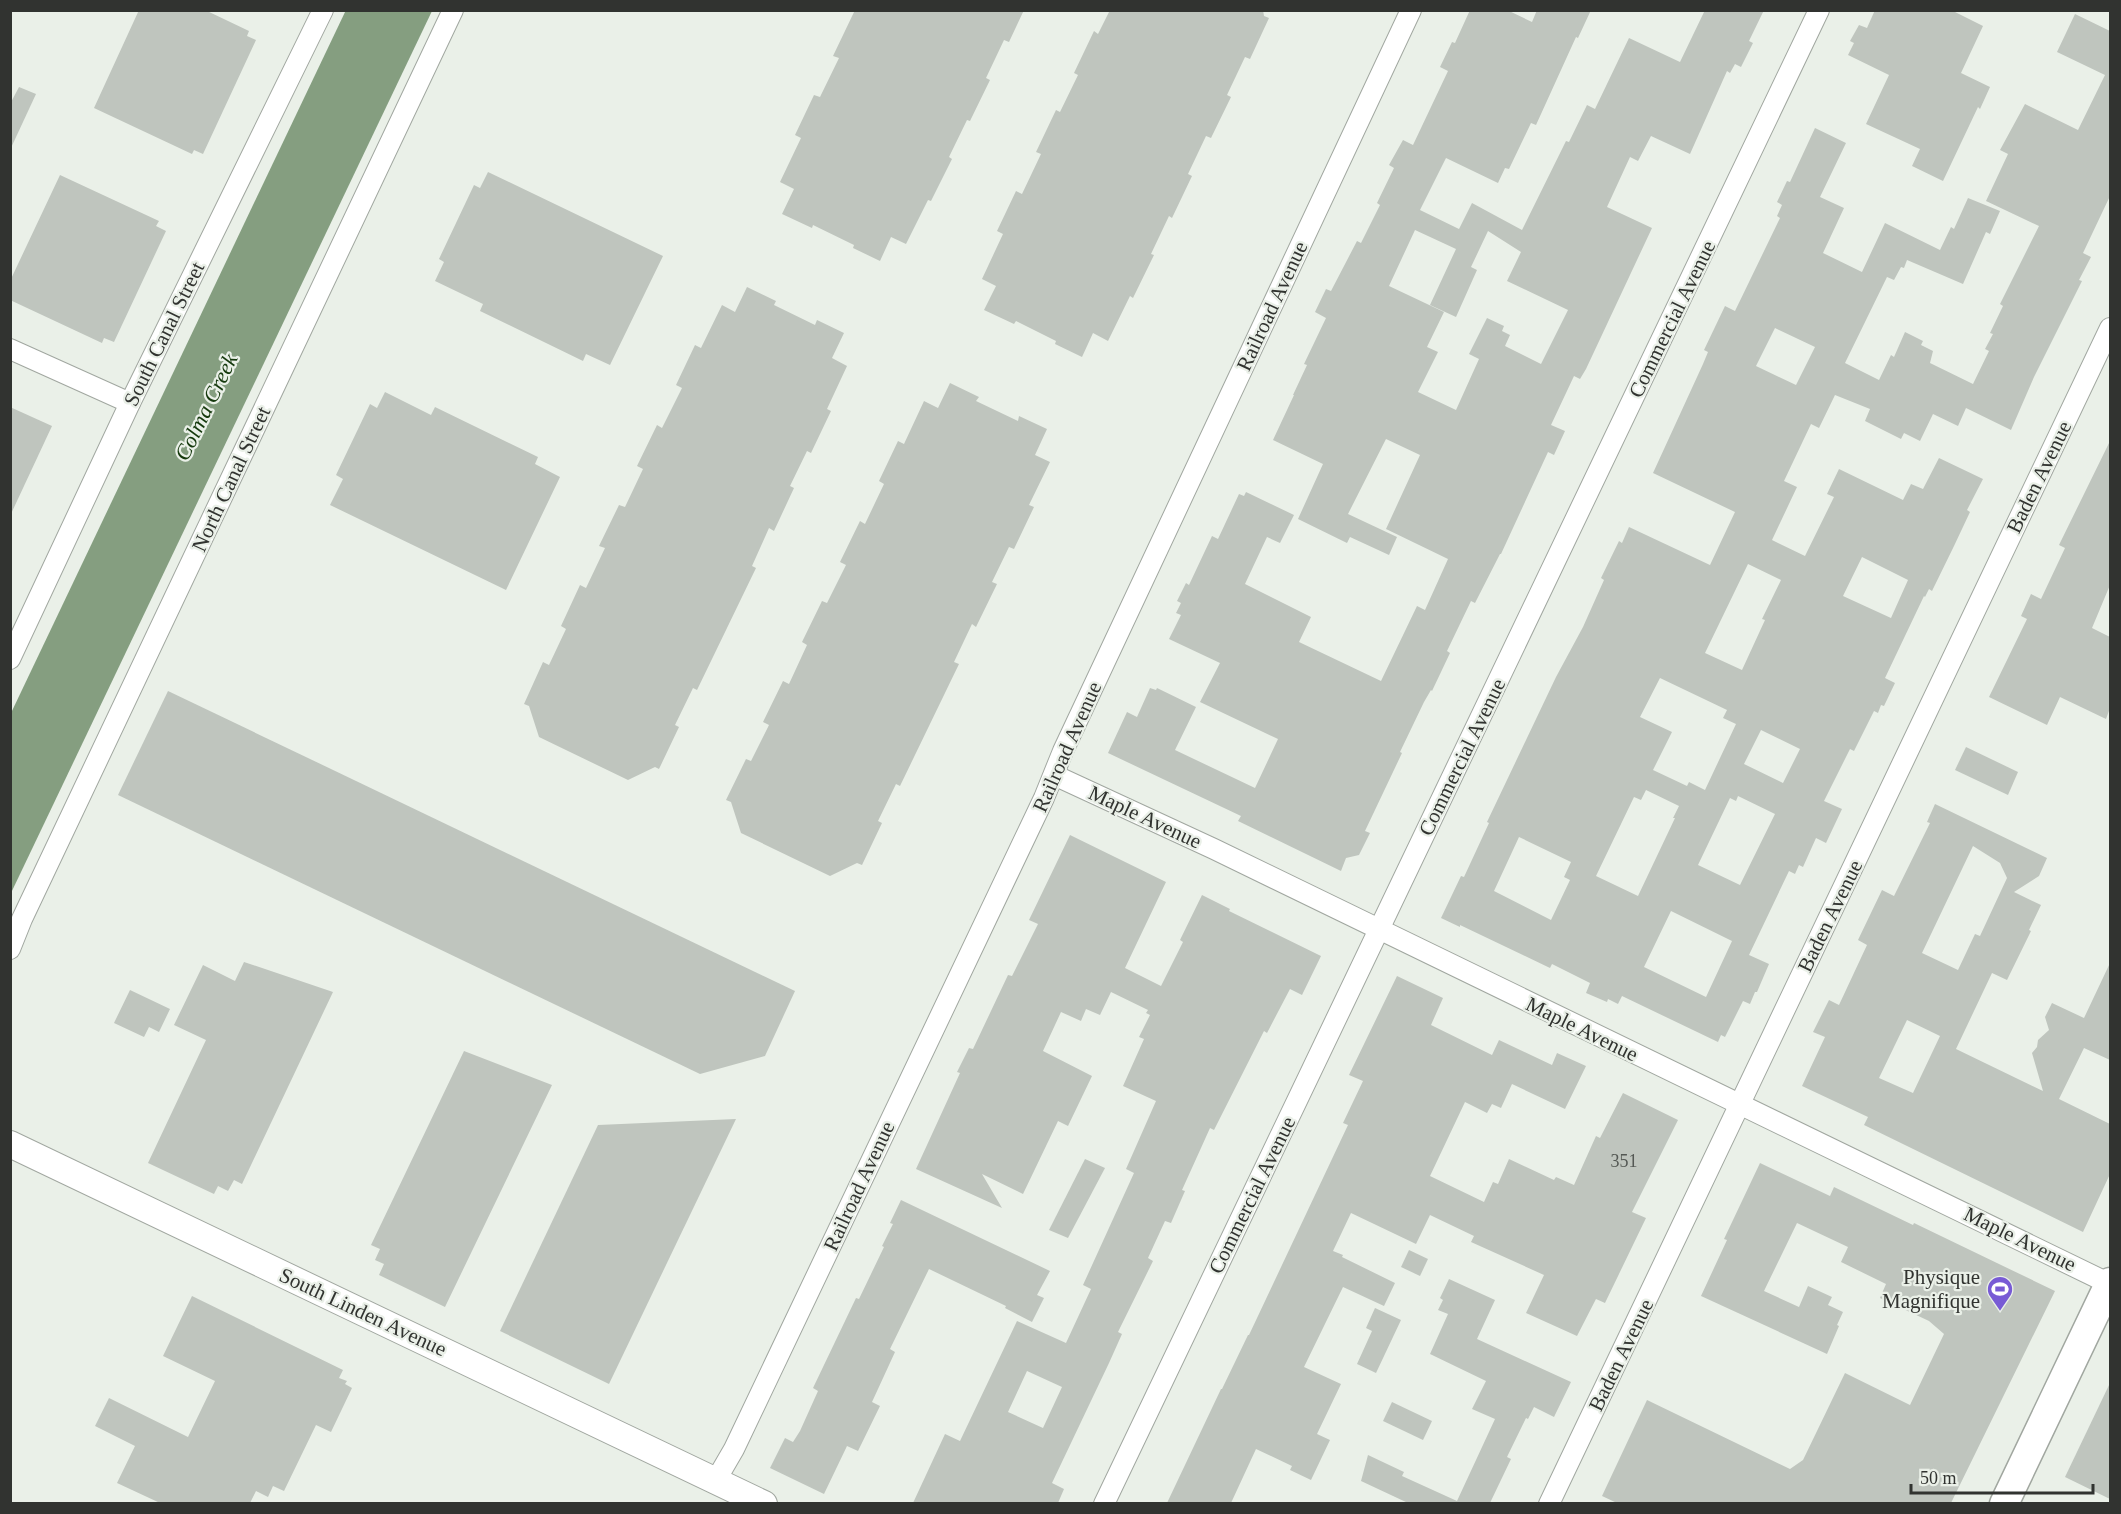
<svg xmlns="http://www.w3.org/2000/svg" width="2121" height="1514" font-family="Georgia,serif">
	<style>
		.water { fill: #859e80 }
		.building { fill: #bfc5be; fill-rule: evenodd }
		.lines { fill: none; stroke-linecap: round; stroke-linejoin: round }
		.minor-casing { stroke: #a1a7a0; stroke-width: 22 }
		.tertiary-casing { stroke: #a1a7a0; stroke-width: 28 }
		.secondary-casing { stroke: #a1a7a0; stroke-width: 31 }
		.minor { stroke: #fff; stroke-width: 20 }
		.tertiary { stroke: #fff; stroke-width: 26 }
		.secondary { stroke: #fff; stroke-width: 28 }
		.labels { text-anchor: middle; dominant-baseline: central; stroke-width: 4.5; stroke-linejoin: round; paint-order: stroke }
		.number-label { font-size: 18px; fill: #545854 }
		.street-label { font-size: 21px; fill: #313330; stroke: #eaf0e8 }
		.poi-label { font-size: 21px; fill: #313330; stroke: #eaf0e8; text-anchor: end }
		.water-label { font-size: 22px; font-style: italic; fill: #15390d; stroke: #eaf0e8 }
	</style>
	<rect width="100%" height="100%" fill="#eaf0e8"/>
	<!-- water -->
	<polygon class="water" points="346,10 432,11 11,893 11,713"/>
	<!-- building -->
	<g class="building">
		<polygon points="139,10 205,10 249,31 247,36 256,40 203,154 194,150 192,154 94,108"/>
		<polygon points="855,10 1024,10 1009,42 1004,40 986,78 990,80 970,121 967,120 949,157 952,159 931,201 928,200 906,244 891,237 880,261 853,248 854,245 813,225 812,228 782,214 794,189 780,182 801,138 795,135 814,95 820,97 839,58 833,56"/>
		<polygon points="1110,10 1263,10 1264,16 1269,18 1250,59 1245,57 1227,95 1231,97 1211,138 1206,136 1188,174 1192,176 1172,218 1169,216 1151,254 1154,255 1133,298 1130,296 1108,341 1093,333 1082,357 1055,344 1056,341 1016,321 1014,324 984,310 996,286 982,279 1003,234 997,231 1016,191 1022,194 1041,154 1036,152 1056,110 1060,112 1078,75 1074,73 1094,31 1098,34"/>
		<path d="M1470,10H1507L1532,22L1537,10H1591L1578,38L1576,37L1536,125L1531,123L1509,169L1505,168L1498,183L1446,158L1420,210L1459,229L1472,203L1522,230L1566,141L1569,142L1587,105L1595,109L1629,38L1680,62L1705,10H1764L1749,41L1753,43L1741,67L1735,64L1730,73L1727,71L1690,154L1651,136L1638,161L1630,157L1607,207L1652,228L1586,369L1580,379L1574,376L1551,425L1565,431L1554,455L1548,452L1501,554H1500L1475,603L1471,601L1447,651L1450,653L1432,691L1431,690L1424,702L1400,752L1402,753L1365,831L1370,833L1359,855L1346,858L1341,871L1238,821L1241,816L1108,753L1127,712L1137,717L1150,688L1156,690L1157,688L1196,707L1175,750L1255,788L1278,739L1200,702L1220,663L1169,639L1181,615L1176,613L1181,603L1177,601L1186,583L1189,585L1212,536L1218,539L1239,494L1244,496L1246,492L1294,515L1280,543L1267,537L1245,584L1311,617L1299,642L1381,681L1417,606L1425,610L1448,559L1386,529L1420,455L1386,439L1348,514L1397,537L1389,555L1350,537L1347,543L1298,519L1323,464L1273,440L1294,395H1293L1307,365L1304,364L1326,318L1315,312L1326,289L1331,291L1357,241L1361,243L1380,205L1377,203L1394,168L1389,165L1403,140L1413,145L1448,71L1440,67L1452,42L1455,43ZM1415,230L1456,249L1430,305L1456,317L1477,270L1471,267L1488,231L1521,252L1507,281L1568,310L1541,364L1505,346L1510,335L1502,331L1504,326L1487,318L1469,354L1479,359L1456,410L1418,392L1438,352L1427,347L1444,312L1389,286Z"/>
		<polygon points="1875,10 1951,10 1983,26 1961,73 1990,87 1980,109 1978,107 1943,181 1912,166 1920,149 1866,124 1889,75 1848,55 1854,43 1850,41 1859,25 1867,28"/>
		<path d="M2075,14L2110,31V196L2083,253L2091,257L2079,280L2082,281L2034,377L2011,430L1966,408L1958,426L1933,414L1920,441L1904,433L1901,439L1865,421L1870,409L1835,395L1819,428L1811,424L1784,481L1797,487L1772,540L1805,556L1834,497L1827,494L1839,469L1903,500L1911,484L1923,489L1939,458L1983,479L1967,510L1970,512L1954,546L1932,591L1929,589L1925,597L1924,596L1885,678L1895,683L1884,706L1881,705L1878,713L1874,711L1854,751L1850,749L1824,801L1842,809L1826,843L1816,838L1803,867L1799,865L1795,874L1789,871L1749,955L1769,964L1757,992H1755L1750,1004L1743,1001L1725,1037L1721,1035L1718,1042L1622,996L1618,1004L1608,999L1607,1002L1586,993L1590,983L1552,964L1550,968L1460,925V927L1441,918L1461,876L1464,877L1489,823L1487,822L1556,677L1583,627L1604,580L1601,578L1619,541L1622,543L1629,527L1710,565L1735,512L1653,473L1703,364L1708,352L1704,350L1725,306L1735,311L1780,218L1777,216L1782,205L1777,202L1787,181L1790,182L1815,128L1846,143L1820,197L1844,208L1823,253L1862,272L1885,223L1940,250L1951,227L1954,229L1968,198L2000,211L1990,234L1986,232L1963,284L1907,260L1904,268L1901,267L1894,280L1887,277L1845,363L1879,380L1891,355L1894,357L1905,332L1923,341L1921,345L1933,351L1930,363L1973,384L1989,351L1985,349L1993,334L1990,333L2003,306L2000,304L2039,226L1986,201L2008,154L2000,150L2025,104L2078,130L2105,75L2057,52ZM1775,328L1815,347L1796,385L1756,366ZM1862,557L1908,580L1891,618L1843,596ZM1748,564L1781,580L1762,619L1765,620L1742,670L1705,653ZM1660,678L1727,710L1723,718L1736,724L1705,790L1689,782L1687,786L1653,770L1672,732L1640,717ZM1761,730L1800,749L1783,783L1744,764ZM1646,790L1679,806L1673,818H1675L1638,896L1596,876L1634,797L1641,800ZM1738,796L1775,814L1740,885L1698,865L1730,798L1736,801ZM1519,837L1571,862L1564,877L1570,880L1551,920L1494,891ZM1671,911L1732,941L1706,997L1644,967Z"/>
		<polygon points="19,87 36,94 10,150 10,104"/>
		<polygon points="488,172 663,256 610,365 586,354 583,361 480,311 483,304 435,281 444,262 439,259 474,185 480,188"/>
		<polygon points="60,175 159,221 156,226 166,231 114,342 104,338 102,343 10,300 10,281"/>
		<polygon points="747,287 776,301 774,305 815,325 817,320 844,333 832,358 847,366 827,409 831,411 811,453 807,451 790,486 794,488 774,531 769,528 752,566 756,568 697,690 693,688 675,725 679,727 659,769 655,767 628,780 539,737 529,706 524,704 543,662 549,665 566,629 561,626 580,585 586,588 605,548 599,546 619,505 625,507 643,469 637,466 657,425 662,428 682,388 676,385 695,345 701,348 722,305 735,312"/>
		<polygon points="950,383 979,397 976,401 1018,421 1019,416 1047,429 1035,455 1050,462 1029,505 1034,507 1014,549 1009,547 992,582 997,584 976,627 972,624 954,662 959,664 900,786 896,784 878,821 882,823 862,865 857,863 830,876 741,833 731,802 726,800 746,759 751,761 769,725 763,722 783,681 789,684 807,645 802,642 822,601 827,603 846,565 840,562 860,521 865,524 884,484 879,481 898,441 904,444 924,401 938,408"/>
		<polygon points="385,392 431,415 435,407 538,457 535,464 560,477 506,590 330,505 343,479 336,475 370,404 377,408"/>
		<polygon points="10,407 52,426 10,516"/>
		<polygon points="2110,441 2110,585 2092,628 2110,637 2110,708 2106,719 2060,697 2047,725 1989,697 2027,619 2021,616 2031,594 2041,599 2065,548 2059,545"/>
		<polygon points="168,691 795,991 765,1056 700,1074 118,795"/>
		<polygon points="1966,747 2018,772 2008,795 1955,770"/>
		<path d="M1935,804L2047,858L2039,876L2014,892L2041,905L2029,930L2031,931L2007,980L1992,973L1956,1049L2043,1091L2032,1053L2037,1047L2038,1040L2049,1030L2045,1017L2052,1003L2084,1018L2110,963V1060L2084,1048L2059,1099L2110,1124V1174L2083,1232L1864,1125L1868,1117L1802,1086L1825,1037L1813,1032L1829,1000L1839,1005L1867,945L1858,940L1882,890L1894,896L1930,823L1927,822ZM1973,846L2000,863L2007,878L1980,936L1975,934L1958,970L1922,953ZM1907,1020L1940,1036L1913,1093L1879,1078Z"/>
		<path d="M1070,835L1166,882L1125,968L1161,986L1183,942L1180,940L1202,895L1230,909L1229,911L1321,956L1302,995L1290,989L1267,1033L1264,1031L1214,1130L1210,1128L1201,1148L1182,1190L1185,1191L1171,1223L1165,1221L1148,1258L1153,1261L1118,1332L1122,1334L1109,1363L1052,1483L1064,1489L1058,1503H913L945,1434L960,1441L1017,1321L1066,1343L1091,1289L1083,1285L1134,1173L1126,1169L1156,1101L1123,1086L1144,1039L1139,1037L1150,1015L1146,1013L1148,1010L1111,992L1100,1015L1086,1009L1081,1021L1061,1012L1043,1051L1092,1076L1068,1126L1058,1121L1023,1194L982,1174L1002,1208L916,1169L960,1073L957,1072L969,1048L973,1049L1008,975L1012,976L1038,924L1029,920ZM1027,1371L1062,1387L1043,1428L1008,1412Z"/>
		<polygon points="244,962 333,992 242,1184 234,1180 228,1191 218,1186 214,1194 148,1163 206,1040 174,1025 203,965 235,981"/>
		<polygon points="1397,976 1443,998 1431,1025 1492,1055 1499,1040 1552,1065 1557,1053 1586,1066 1565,1109 1512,1084 1501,1108 1492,1104 1487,1113 1465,1102 1430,1176 1484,1202 1493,1182 1498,1184 1509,1159 1554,1180 1556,1177 1574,1185 1596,1136 1600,1138 1623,1093 1678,1120 1632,1212 1646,1218 1605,1303 1596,1299 1577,1336 1526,1313 1544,1275 1471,1242 1474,1236 1430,1215 1416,1244 1351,1213 1333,1251 1343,1255 1342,1257 1395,1283 1384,1306 1343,1287 1304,1367 1341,1384 1317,1434 1330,1440 1311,1480 1290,1470 1292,1466 1256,1449 1231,1503 1167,1503 1221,1389 1222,1389 1248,1335 1249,1335 1348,1125 1343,1123 1363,1081 1349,1075"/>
		<polygon points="130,990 170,1009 159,1032 149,1027 144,1037 114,1023"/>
		<polygon points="464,1051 552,1085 445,1307 379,1275 384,1264 375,1260 380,1249 371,1245"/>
		<polygon points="736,1119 609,1384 500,1331 598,1125"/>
		<polygon points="1085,1159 1105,1168 1068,1238 1049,1230"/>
		<polygon points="1760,1163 1830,1196 1834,1187 1913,1225 1914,1223 2055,1291 1951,1503 1617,1503 1602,1496 1647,1400 1790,1469 1803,1460 1845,1373 1910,1405 1944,1334 1929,1321 1880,1298 1886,1284 1841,1262 1848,1247 1797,1223 1764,1291 1799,1307 1808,1286 1832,1297 1828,1305 1843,1312 1837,1325 1839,1326 1827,1354 1701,1296 1727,1240 1724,1239"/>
		<polygon points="901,1200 1050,1271 1037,1295 1044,1298 1032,1322 1005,1308 1006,1306 929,1269 890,1349 895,1352 872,1402 880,1406 858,1451 847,1446 824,1494 770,1468 785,1438 793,1442 800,1431 818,1391 813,1388 856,1298 859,1299 884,1247 882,1246 893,1224 890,1223"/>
		<polygon points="1409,1250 1428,1259 1420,1276 1401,1267"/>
		<polygon points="1449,1279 1495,1300 1477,1339 1571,1382 1554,1417 1534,1407 1528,1419 1526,1418 1507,1457 1511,1459 1490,1503 1408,1503 1361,1481 1368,1455 1404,1472 1402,1476 1457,1501 1495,1419 1472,1409 1486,1381 1430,1354 1448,1314 1438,1310 1443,1300 1440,1298"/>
		<polygon points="192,1296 343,1370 339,1378 347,1381 345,1384 352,1388 331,1432 316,1425 284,1491 273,1486 268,1497 256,1491 250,1503 160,1503 117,1483 135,1446 95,1426 109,1398 188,1437 215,1381 163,1356"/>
		<polygon points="1375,1308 1401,1320 1376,1373 1357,1364 1372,1331 1366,1328"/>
		<polygon points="2110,1383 2110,1499 2065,1477"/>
		<polygon points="1392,1402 1432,1421 1423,1440 1383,1421"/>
	</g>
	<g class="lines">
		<!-- minor casing -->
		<g class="minor-casing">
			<g id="minor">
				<polyline points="10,349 130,403"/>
				<polyline points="10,659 130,403 323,10"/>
				<polyline points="1054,775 1214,849 2110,1284"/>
				<polyline points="10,949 22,919 453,10"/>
				<polyline points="716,1480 734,1449 1044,798 1063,751 1411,10"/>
				<polyline points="1104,1504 1819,10"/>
				<polyline points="1549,1504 2110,328"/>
			</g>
		</g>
		<!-- tertiary casing -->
		<g class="tertiary-casing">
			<polyline id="tertiary" points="10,1144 764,1504"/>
		</g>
		<!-- secondary casing -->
		<g class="secondary-casing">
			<polyline id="secondary" points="2004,1504 2110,1282"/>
		</g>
		<!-- minor -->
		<use href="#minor" class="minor"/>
		<!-- tertiary -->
		<use href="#tertiary" class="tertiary"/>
		<!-- secondary -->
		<use href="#secondary" class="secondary"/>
	</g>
	<!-- icons -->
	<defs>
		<g id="stadium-pin" transform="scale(1.35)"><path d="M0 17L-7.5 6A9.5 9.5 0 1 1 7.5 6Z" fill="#785bd5" stroke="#eaf0e8"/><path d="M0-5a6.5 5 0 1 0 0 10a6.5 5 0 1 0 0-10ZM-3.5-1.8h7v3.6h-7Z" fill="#fff"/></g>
	</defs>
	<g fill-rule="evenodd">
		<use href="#stadium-pin" x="2000" y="1289"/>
	</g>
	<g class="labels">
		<!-- number labels -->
		<g class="number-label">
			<text x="1624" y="1161">351</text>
		</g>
		<!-- street labels -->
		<g class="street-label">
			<text transform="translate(1272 306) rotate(-65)">Railroad Avenue</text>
			<text transform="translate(1672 319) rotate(-64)">Commercial Avenue</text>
			<text transform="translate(164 334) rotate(-64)">South Canal Street</text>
			<text transform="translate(2039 477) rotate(-64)">Baden Avenue</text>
			<text transform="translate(231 479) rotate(-65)">North Canal Street</text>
			<text transform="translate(1067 747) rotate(-66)">Railroad Avenue</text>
			<text transform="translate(1462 757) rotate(-64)">Commercial Avenue</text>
			<text transform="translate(1145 817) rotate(25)">Maple Avenue</text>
			<text transform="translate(1830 916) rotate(-64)">Baden Avenue</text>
			<text transform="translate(1582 1029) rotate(26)">Maple Avenue</text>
			<text transform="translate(859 1186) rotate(-65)">Railroad Avenue</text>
			<text transform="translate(1252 1195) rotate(-64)">Commercial Avenue</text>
			<text transform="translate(2020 1239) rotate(26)">Maple Avenue</text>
			<text transform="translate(363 1312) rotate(25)">South Linden Avenue</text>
			<text transform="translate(1621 1355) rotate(-64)">Baden Avenue</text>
		</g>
		<!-- poi labels -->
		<g class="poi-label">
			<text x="1980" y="1277">Physique<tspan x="1980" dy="24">Magnifique</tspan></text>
		</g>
		<!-- water labels -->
		<g class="water-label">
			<text transform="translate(206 407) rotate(-64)">Colma Creek</text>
		</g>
	</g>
	<!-- border -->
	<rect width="2121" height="1514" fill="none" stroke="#313330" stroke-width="24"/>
	<!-- scale -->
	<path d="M1911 1484v9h182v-9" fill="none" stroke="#313330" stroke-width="3"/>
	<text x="1920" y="1484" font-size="18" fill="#313330" stroke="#eaf0e8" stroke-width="4.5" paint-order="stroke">50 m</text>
</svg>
